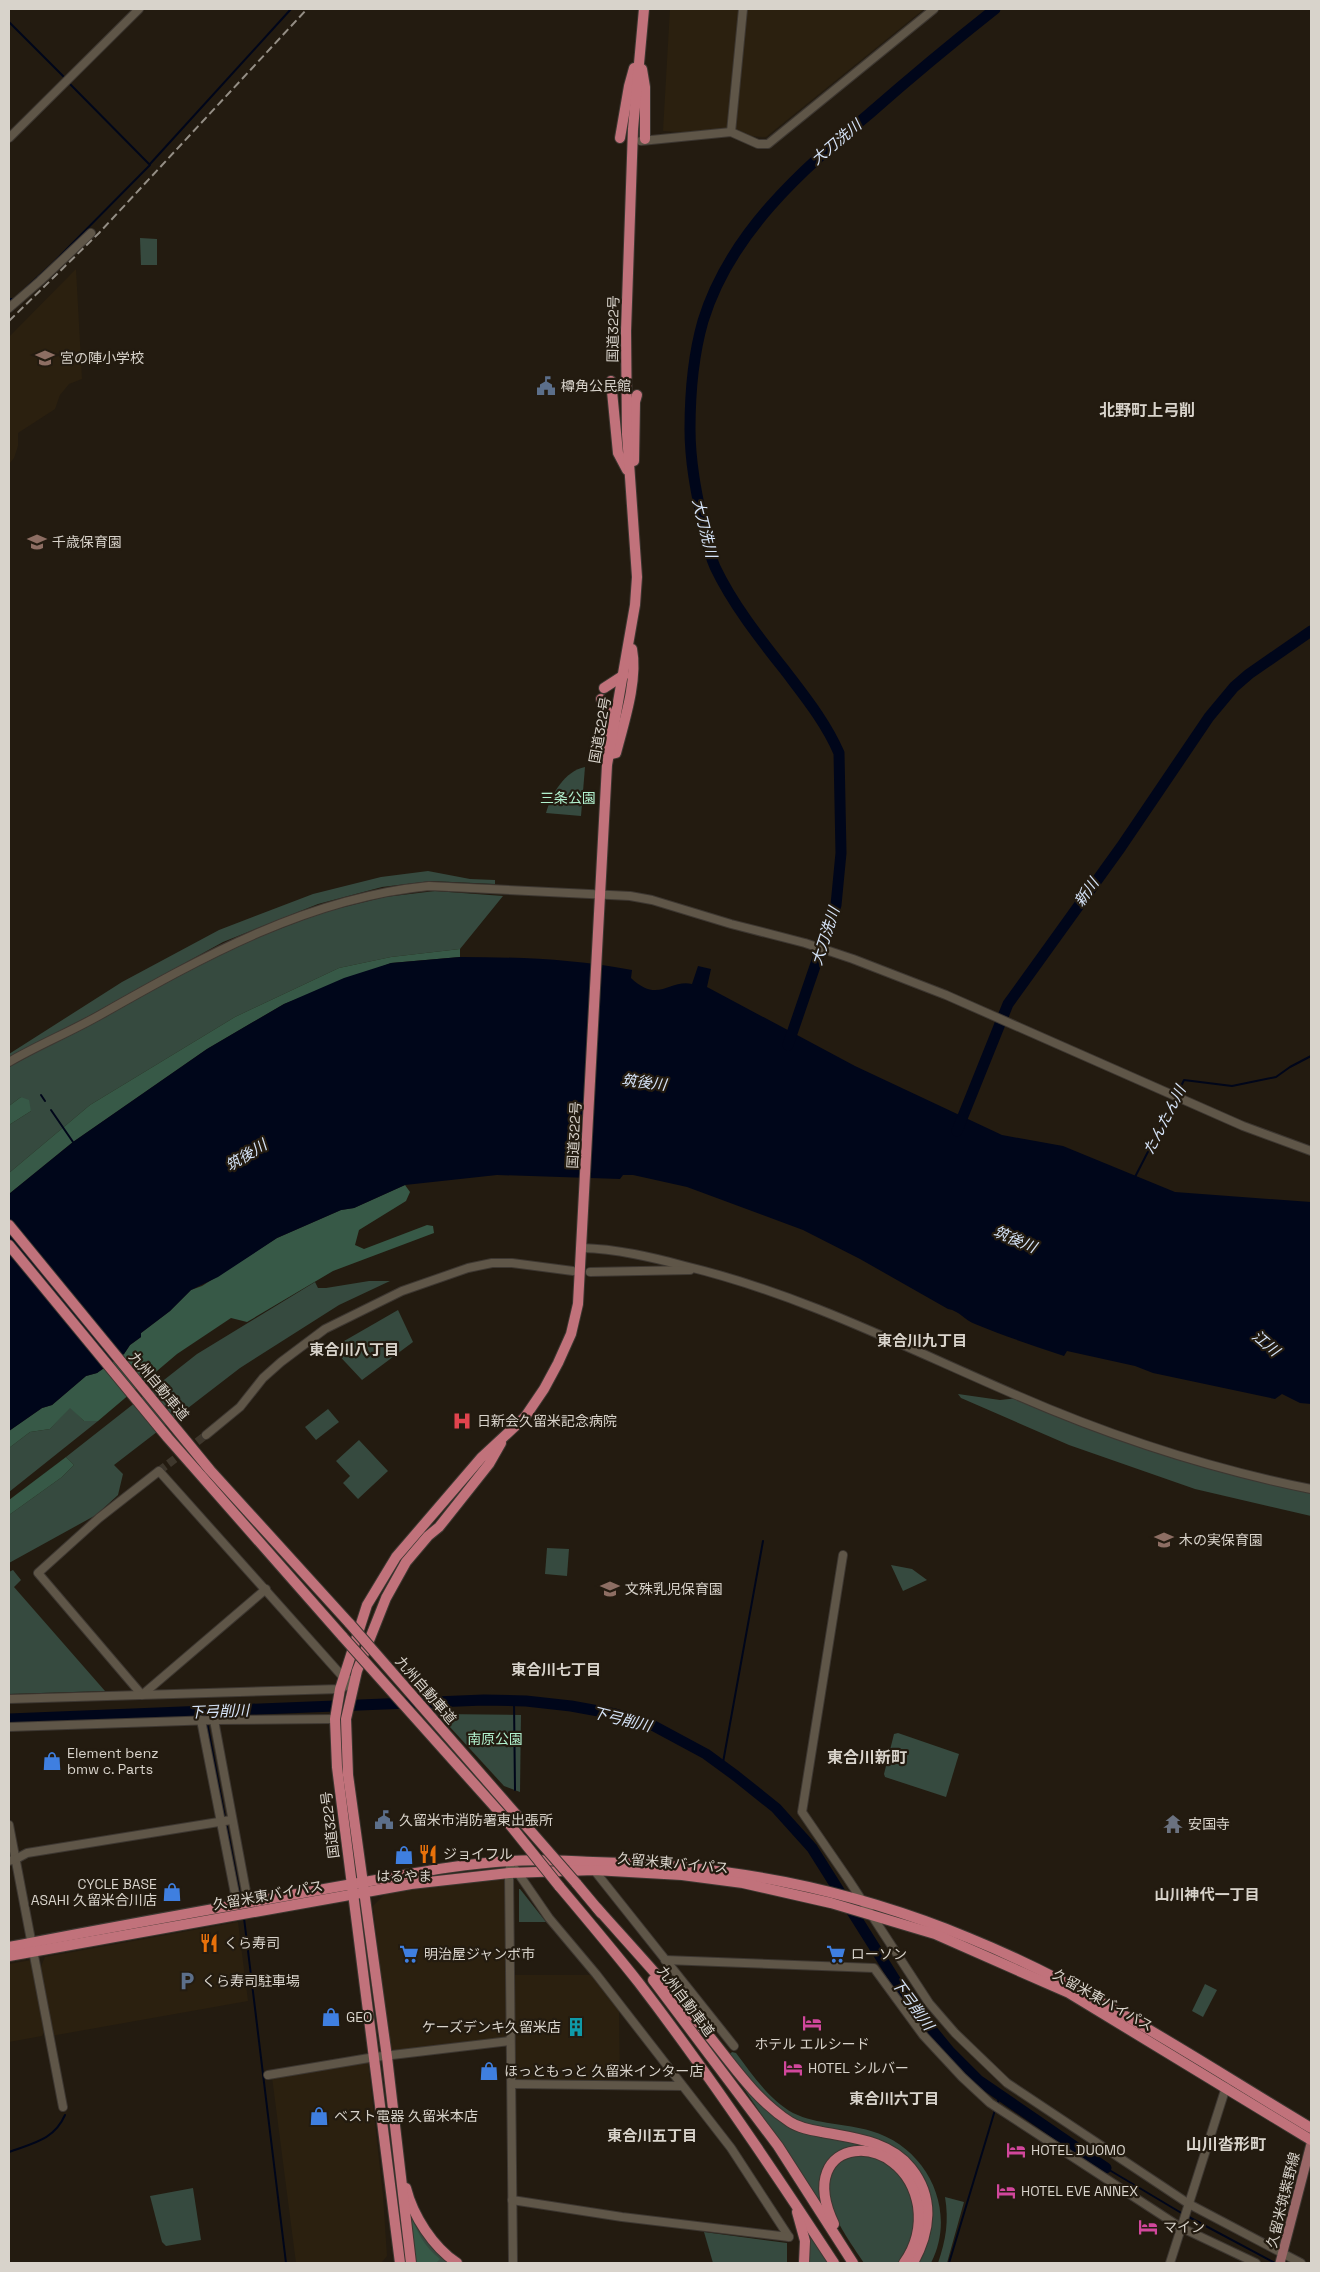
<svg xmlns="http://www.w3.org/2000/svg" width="1320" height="2272" font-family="'Space Grotesk','Noto Sans JP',sans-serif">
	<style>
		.built { fill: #2b200f }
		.green { fill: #364a3f }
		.forest { fill: #375947 }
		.water { fill: #00061a }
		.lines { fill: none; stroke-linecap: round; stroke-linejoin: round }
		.stream { stroke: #00061a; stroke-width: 2 }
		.river { stroke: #00061a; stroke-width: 11 }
		.secondary-tunnel { stroke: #3e372c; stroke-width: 8; stroke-dasharray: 8 4; stroke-linecap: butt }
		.secondary-casing { stroke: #3d3731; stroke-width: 10 }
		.primary-casing { stroke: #3d3731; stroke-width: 11 }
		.highway-casing { stroke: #3d3731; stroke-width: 12 }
		.secondary { stroke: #5f5648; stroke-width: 8 }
		.primary { stroke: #9a6767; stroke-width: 9 }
		.highway { stroke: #c1727b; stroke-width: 10 }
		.rail { stroke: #948e85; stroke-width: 2; stroke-dasharray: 8 4; stroke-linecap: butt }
		.highway-bridge-casing { stroke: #3d3731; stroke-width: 12; stroke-linecap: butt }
		.highway-bridge { stroke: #c1727b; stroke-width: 10 }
		.labels { text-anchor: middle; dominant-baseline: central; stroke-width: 4.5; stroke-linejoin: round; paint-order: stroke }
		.street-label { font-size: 14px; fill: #d8d3cb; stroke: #231b10 }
		.poi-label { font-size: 14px; fill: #d8d3cb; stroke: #231b10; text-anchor: start }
		.park-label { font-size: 14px; fill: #b1f1ce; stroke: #231b10 }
		.water-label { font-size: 15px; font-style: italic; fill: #d6e4f9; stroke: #231b10 }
		.neighbourhood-label { font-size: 15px; font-weight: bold; fill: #d8d3cb; stroke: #231b10 }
		.quarter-label { font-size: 16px; font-weight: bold; fill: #d8d3cb; stroke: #231b10 }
	</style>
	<rect width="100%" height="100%" fill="#231b10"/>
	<!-- built -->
	<g class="built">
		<polygon points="670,9 924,9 766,137 663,131"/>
		<polygon points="76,269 82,379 69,384 60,395 55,409 18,433 18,446 14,458 9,464 9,337"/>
		<polygon points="505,1878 507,2037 390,2052 373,1906 387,1892"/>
		<polygon points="238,1922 248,2001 51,2036 39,1971 45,1957"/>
		<polygon points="31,1960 44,2032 42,2036 9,2042 9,1964"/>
		<polygon points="512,1975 595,1975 619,2009 620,2083 516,2082"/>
		<polygon points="368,2061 383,2196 387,2256 382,2262 372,2263 296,2263 272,2077"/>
	</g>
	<!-- green -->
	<g class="green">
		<polygon points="140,238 157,239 157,265 141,265"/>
		<path d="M585,767L581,816L546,813C551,794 565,771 585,767Z"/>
		<polygon points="428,871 470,879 495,880 495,884 431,881 382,887 318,904 223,942 87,1017 9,1057 9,1054 122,982 219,930 313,894 381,877"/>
		<polygon points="435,891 503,896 460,949 391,957 339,968 235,1017 90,1105 9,1173 9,1125 31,1111 21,1097 9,1106 9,1067 225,950 324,912 385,897"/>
		<polygon points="369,1281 390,1281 339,1305 240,1368 114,1465 123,1474 118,1495 96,1515 9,1563 9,1515 62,1477 74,1465 66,1457 197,1354 315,1282 318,1288 326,1288"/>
		<polygon points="398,1310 413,1342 362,1380 332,1348"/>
		<polygon points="958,1394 1000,1400 1018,1398 1097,1430 1311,1492 1311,1516 1195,1489 1069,1445 961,1398"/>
		<polygon points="70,1407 84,1421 98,1421 9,1492 9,1448 30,1432 50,1429"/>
		<polygon points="328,1409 339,1422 316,1440 305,1427"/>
		<polygon points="359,1440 388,1471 358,1499 343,1483 350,1476 336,1461"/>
		<polygon points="547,1548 569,1549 567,1576 545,1574"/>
		<polygon points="891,1565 912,1569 927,1580 903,1591"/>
		<polygon points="13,1570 21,1580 14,1587 105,1691 9,1694 9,1572"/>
		<polygon points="438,1714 521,1715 520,1792 504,1786"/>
		<polygon points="898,1733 959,1754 946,1797 885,1777 884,1774 894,1734"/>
		<polygon points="519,1889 520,1889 546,1922 519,1922"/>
		<polygon points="1205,1984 1217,1990 1203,2017 1192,2011"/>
		<path d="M732,2052L736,2053C752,2074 769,2100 793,2113C818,2125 845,2123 871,2131C927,2147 958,2210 931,2263H917C925,2251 935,2230 931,2216C926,2196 915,2177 907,2158C870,2145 818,2134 785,2113C764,2099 745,2075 729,2055Z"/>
		<path d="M736,2077L781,2121L865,2144V2146C827,2144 814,2175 824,2207Z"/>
		<path d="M854,2154C860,2155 868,2154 873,2156C904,2169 921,2203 914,2236C912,2245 904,2255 900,2263H864C848,2238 814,2196 834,2166C838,2160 848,2157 854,2154Z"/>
		<polygon points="193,2188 201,2240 166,2246 162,2242 150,2196"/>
		<path d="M945,2197L964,2202L947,2263H938C946,2240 949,2221 945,2197Z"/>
		<polygon points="407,2200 451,2263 415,2263"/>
		<polygon points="808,2230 830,2263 807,2263 809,2246"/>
		<polygon points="704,2232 787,2243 787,2263 713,2263"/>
	</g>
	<!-- forest -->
	<g class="forest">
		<polygon points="460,949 460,957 391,963 284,1004 207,1049 73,1142 9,1194 9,1173 90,1105 235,1017 339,968 391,957"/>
		<polygon points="21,1097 29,1100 31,1111 9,1125 9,1106"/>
		<polygon points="405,1185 410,1192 406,1201 359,1230 355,1245 364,1249 427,1225 433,1226 434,1233 333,1271 247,1322 231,1318 177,1354 98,1421 84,1421 70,1408 50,1429 30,1432 9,1448 9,1431 42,1408 52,1405 86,1376 97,1373 124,1354 130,1345 141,1337 141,1333 170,1311 191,1290 202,1286 277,1238 341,1210 354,1208"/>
		<polygon points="66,1457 74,1465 62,1477 9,1515 9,1500"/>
		<path d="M409,2211C416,2230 424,2247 440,2259L436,2263H415Z"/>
	</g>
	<!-- water -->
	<path class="water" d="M460,957C519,957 573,959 632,970L631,978C658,1004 670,979 692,984L698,966L711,969L707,987L855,1066L1002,1135L1063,1146L1175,1192L1311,1202V1404L1300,1403L1282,1394L1275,1399L1153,1373L1135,1366L1067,1351L1064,1356C1034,1346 1004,1336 975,1324C964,1320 960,1311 948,1309L860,1259L803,1230L687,1187L633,1175H623L620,1179L497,1175L405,1185L354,1208L341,1210L277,1238L218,1277L191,1290L170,1311L141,1333V1337L130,1345L124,1354L97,1373L86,1376L52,1405L42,1408L9,1431V1194L73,1142L207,1049L284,1004L344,978L391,963Z"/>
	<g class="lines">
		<!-- stream -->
		<g class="stream">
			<polyline points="9,22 65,78"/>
			<polyline points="150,164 291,9"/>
			<polyline points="9,299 14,299 53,263 150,165 68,82"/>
			<polyline points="41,1095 45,1101"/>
			<polyline points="1177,1095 1184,1080 1232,1086 1276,1077 1290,1067 1311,1056"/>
			<polyline points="51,1110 73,1142"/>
			<polyline points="1135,1177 1175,1099"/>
			<polyline points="514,1701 515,1790"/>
			<polyline points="205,1711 206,1717"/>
			<polyline points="207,1722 225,1818"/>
			<polyline points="722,1768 763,1541"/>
			<polyline points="226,1822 241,1901"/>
			<polyline points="244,1918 286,2263"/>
			<polyline points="997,2105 1000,2095"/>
			<path d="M9,2152C33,2143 54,2140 65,2115"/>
			<polyline points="1106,2168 1183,2214"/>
			<polyline points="1187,2216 1275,2263"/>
			<polyline points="949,2263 995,2110"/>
		</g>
		<!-- river -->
		<g class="river">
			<path d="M788,1045L836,905L841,853L839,753C826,723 806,698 787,673C761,640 733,605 715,567C709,554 706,538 703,524C696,492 690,461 690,429C690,393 693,356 703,321C730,233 801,171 869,114C910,78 952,43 995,9"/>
			<polyline points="957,1131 1008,1004 1121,847 1209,717 1234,687 1249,674 1311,631"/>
			<polyline points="9,1719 484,1700 526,1701 571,1706 615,1714 654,1726 706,1754 736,1776 776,1808 812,1848 909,2002 950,2052 978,2080 1106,2168"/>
		</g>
		<!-- secondary-tunnel -->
		<polyline class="secondary-tunnel" points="159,1471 206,1435"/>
		<!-- secondary casing -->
		<g class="secondary-casing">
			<g id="secondary">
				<polyline points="731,132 743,9"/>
				<polyline points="9,138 139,9"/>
				<polyline points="641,141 731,132 758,144 768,144 934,9"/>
				<polyline points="9,308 40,281 91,233"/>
				<path d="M9,1062C38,1045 70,1032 100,1015C204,956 308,898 429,886L630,896L652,900L731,924L805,943L853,959L946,995L1243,1126L1311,1151"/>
				<path d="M582,1248C617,1249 651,1257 685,1266C801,1294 907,1348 1016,1395C1110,1436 1211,1469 1311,1489"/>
				<polyline points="590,1272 690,1270"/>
				<polyline points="206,1435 240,1407 263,1378 281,1362 325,1329 402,1291 468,1268 492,1263 512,1263 573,1271"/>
				<polyline points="843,1555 802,1812 848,1879 929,2003 955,2033 1007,2083 1189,2204 1301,2263"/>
				<polyline points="266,1589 142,1695 38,1573 99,1518 159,1471 343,1677 354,1682"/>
				<polyline points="9,1699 340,1689 354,1682"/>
				<polyline points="201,1720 237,1904"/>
				<polyline points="214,1720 248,1902"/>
				<polyline points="9,1727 214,1720 335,1719"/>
				<polyline points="9,1825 63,2107"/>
				<polyline points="9,1861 16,1859 27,1853 231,1820"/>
				<polyline points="511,1861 509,1873 513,2263"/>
				<polyline points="516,1870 549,1918 596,1974 731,2148 789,2237"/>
				<polyline points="594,1870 734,2046"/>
				<polyline points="665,1960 874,1968 923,2035 962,2077 990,2103 1180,2227 1256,2263"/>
				<polyline points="268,2075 375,2057 510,2041"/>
				<polyline points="512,2084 682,2086"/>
				<polyline points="512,2200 622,2217 789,2237"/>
				<polyline points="1170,2263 1226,2087"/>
			</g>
		</g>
		<!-- primary casing -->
		<g class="primary-casing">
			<polyline id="primary" points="1280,2263 1311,2144"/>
		</g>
		<!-- highway casing -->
		<g class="highway-casing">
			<g id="highway">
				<polyline points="642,69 645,87 645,139"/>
				<polyline points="620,138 629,86 634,68"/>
				<polyline points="611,381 618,453 627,470"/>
				<polyline points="634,461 635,402 637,395"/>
				<polyline points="604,688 624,675"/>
				<path d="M601,699L608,713L605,730L608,755L616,753C624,722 638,680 632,649"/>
				<polyline points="9,1225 210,1470 350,1624"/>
				<polyline points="9,1245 168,1438 343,1637"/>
				<polyline points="576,1883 601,1913"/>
				<path d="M559,1886C586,1918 613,1950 639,1983C708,2073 772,2168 834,2263"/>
				<path d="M597,1908C630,1945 663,1981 695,2019C726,2054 750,2096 790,2122C799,2128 811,2130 822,2132C853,2138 890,2141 911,2168C935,2198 930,2232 913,2263"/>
				<path d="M9,1947C121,1925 234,1905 347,1885C401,1876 456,1864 511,1861C538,1859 566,1861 593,1862C727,1865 845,1887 969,1938C1090,1987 1199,2061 1311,2128"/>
				<polyline points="9,1956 411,1884 509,1873 594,1870 682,1875 743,1883 831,1903 935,1934 1069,1993 1311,2140"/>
				<polyline points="653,1980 778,2146 853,2263"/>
				<path d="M406,2188C413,2216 433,2247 457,2263"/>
				<polyline points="797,2212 805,2241 804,2263"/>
				<path d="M834,2224C791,2134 904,2126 918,2206C921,2227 916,2246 904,2263"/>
				<polyline points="400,2263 337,1767 335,1719 340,1689 367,1605 396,1557 481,1458 525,1417 544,1389 558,1363 571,1334 578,1304 607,765 635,605 637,577 627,434 626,331 633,129 644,9"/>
				<polyline points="411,2263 387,2057 348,1775 346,1719 357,1671 386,1598 406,1562 428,1536 439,1527 489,1464 501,1443"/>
			</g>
		</g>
		<!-- secondary -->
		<use href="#secondary" class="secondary"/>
		<!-- primary -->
		<use href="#primary" class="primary"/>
		<!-- highway -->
		<use href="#highway" class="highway"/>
		<!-- rail -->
		<polyline class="rail" points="9,321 99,233 307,9"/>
		<!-- highway-bridge casing -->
		<g class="highway-bridge-casing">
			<g id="highway-bridge">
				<polyline points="350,1624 576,1883"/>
				<polyline points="343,1637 502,1815 559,1886"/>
			</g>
		</g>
		<!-- highway-bridge -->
		<use href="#highway-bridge" class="highway-bridge"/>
	</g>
	<!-- icons -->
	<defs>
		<g id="school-bare" transform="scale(1.5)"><path d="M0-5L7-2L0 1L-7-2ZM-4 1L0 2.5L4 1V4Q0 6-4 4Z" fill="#8d6e63" stroke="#231b10" stroke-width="2.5" paint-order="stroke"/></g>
		<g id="civic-bare" transform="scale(1.5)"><path d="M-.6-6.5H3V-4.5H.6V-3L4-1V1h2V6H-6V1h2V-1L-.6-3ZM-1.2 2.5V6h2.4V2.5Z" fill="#5c6f8a" stroke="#231b10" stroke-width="2.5" paint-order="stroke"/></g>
		<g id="hospital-bare" transform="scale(1.5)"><path d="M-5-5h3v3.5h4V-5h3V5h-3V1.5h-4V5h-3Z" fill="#e0444e" stroke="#231b10" stroke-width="2.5" paint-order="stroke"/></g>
		<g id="shop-bare" transform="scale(1.5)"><path d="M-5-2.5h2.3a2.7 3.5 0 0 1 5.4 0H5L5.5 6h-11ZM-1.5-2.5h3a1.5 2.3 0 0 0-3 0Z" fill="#3f7fe0" stroke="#231b10" stroke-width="2.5" paint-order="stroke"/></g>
		<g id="temple-bare" transform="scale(1.5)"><path d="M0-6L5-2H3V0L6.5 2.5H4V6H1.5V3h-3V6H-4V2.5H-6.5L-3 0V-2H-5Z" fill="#6b7280" stroke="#231b10" stroke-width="2.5" paint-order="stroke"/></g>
		<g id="restaurant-bare" transform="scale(1.5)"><path d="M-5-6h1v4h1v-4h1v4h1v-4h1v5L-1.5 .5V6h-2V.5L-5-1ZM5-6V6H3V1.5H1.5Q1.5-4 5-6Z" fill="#e8710a" stroke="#231b10" stroke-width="2.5" paint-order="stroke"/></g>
		<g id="supermarket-bare" transform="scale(1.5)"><path d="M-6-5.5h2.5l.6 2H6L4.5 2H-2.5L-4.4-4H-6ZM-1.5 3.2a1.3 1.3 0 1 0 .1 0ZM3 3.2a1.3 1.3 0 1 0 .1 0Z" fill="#3f7fe0" stroke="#231b10" stroke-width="2.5" paint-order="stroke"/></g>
		<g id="parking-bare" transform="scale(1.5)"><path d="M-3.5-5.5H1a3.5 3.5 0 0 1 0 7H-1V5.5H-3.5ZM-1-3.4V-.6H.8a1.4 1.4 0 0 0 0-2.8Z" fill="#5c6f8a" stroke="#231b10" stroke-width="2.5" paint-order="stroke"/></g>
		<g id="hotel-bare" transform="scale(1.5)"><path d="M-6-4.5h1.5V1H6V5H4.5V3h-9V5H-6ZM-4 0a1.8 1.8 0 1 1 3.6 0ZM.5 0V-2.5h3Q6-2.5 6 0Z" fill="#d1479c" stroke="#231b10" stroke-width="2.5" paint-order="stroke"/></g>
		<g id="building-bare" transform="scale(1.5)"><path d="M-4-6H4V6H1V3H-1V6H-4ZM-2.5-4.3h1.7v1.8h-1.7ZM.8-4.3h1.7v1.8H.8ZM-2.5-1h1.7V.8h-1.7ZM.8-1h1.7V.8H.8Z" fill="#0f9aa8" stroke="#231b10" stroke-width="2.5" paint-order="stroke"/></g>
	</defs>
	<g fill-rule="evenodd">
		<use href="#school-bare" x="45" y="358"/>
		<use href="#civic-bare" x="546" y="386"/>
		<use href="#school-bare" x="37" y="542"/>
		<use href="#hospital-bare" x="462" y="1421"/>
		<use href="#school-bare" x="1164" y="1540"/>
		<use href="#school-bare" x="610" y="1589"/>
		<use href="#shop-bare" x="52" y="1761"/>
		<use href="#civic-bare" x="384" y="1820"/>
		<use href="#temple-bare" x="1173" y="1824"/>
		<use href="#restaurant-bare" x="428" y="1854"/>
		<use href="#shop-bare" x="404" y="1855"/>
		<use href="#shop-bare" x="172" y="1892"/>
		<use href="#restaurant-bare" x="209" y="1943"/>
		<use href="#supermarket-bare" x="409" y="1954"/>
		<use href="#supermarket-bare" x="836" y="1954"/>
		<use href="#parking-bare" x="187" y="1981"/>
		<use href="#shop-bare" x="331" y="2017"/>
		<use href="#hotel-bare" x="812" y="2023"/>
		<use href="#building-bare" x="576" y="2027"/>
		<use href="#hotel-bare" x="793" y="2068"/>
		<use href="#shop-bare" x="489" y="2071"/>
		<use href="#shop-bare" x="319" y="2116"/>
		<use href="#hotel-bare" x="1016" y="2150"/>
		<use href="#hotel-bare" x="1006" y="2191"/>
		<use href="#hotel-bare" x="1148" y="2227"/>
	</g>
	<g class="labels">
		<!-- street labels -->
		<g class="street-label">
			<text transform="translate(613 329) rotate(-89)">国道322号</text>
			<text transform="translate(600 730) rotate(-80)">国道322号</text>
			<text transform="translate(574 1135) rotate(-87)">国道322号</text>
			<text transform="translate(159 1386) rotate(50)">九州自動車道</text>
			<text transform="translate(426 1690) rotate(49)">九州自動車道</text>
			<text transform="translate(330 1825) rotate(-97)">国道322号</text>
			<text transform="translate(673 1863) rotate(5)">久留米東バイパス</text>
			<text transform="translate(268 1895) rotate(-10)">久留米東バイパス</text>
			<text transform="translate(1103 2000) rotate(29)">久留米東バイパス</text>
			<text transform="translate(686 2001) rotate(53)">九州自動車道</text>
			<text transform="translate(1283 2200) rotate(-76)">久留米筑紫野線</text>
		</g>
		<!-- poi labels -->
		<g class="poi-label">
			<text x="60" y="358">宮の陣小学校</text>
			<text x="561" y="386">樽角公民館</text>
			<text x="52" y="542">千歳保育園</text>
			<text x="477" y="1421">日新会久留米記念病院</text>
			<text x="1179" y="1540">木の実保育園</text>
			<text x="625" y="1589">文殊乳児保育園</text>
			<text x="67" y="1753">Element benz<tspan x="67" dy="16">bmw c. Parts</tspan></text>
			<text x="399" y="1820">久留米市消防署東出張所</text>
			<text x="1188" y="1824">安国寺</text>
			<text x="443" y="1854">ジョイフル</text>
			<text x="404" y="1876" text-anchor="middle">はるやま</text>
			<text x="157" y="1884" text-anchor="end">CYCLE BASE<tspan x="157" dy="16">ASAHI 久留米合川店</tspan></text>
			<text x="224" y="1943">くら寿司</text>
			<text x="424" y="1954">明治屋ジャンボ市</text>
			<text x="851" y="1954">ローソン</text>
			<text x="202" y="1981">くら寿司駐車場</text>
			<text x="346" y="2017">GEO</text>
			<text x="561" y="2027" text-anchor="end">ケーズデンキ久留米店</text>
			<text x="812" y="2044" text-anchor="middle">ホテル エルシード</text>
			<text x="808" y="2068">HOTEL シルバー</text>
			<text x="504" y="2071">ほっともっと 久留米インター店</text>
			<text x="334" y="2116">ベスト電器 久留米本店</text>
			<text x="1031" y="2150">HOTEL DUOMO</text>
			<text x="1021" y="2191">HOTEL EVE ANNEX</text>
			<text x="1163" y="2227">マイン</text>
		</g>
		<!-- park labels -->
		<g class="park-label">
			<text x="568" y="798">三条公園</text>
			<text x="495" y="1739">南原公園</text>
		</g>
		<!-- water labels -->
		<g class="water-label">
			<text transform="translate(836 142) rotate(-40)">大刀洗川</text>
			<text transform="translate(705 528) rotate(76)">大刀洗川</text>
			<text transform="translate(1086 892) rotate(-55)">新川</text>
			<text transform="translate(825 936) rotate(-72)">大刀洗川</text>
			<text transform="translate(644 1082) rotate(7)">筑後川</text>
			<text transform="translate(1164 1120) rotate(-63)">たんたん川</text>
			<text transform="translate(246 1155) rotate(-32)">筑後川</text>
			<text transform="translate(1015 1239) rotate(23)">筑後川</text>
			<text transform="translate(1266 1343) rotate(40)">江川</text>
			<text transform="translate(219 1711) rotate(-2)">下弓削川</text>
			<text transform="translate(622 1719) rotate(14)">下弓削川</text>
			<text transform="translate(913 2004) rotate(54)">下弓削川</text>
		</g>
		<!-- neighbourhood labels -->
		<g class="neighbourhood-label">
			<text x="922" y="1340">東合川九丁目</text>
			<text x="354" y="1349">東合川八丁目</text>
			<text x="556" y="1669">東合川七丁目</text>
			<text x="1207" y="1894">山川神代一丁目</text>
			<text x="894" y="2098">東合川六丁目</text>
			<text x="652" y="2135">東合川五丁目</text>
		</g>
		<!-- quarter labels -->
		<g class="quarter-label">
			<text x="1147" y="410">北野町上弓削</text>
			<text x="867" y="1757">東合川新町</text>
			<text x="1226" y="2144">山川沓形町</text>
		</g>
	</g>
	<!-- border -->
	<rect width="1320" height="2272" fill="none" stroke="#d8d3cb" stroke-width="20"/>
</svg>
